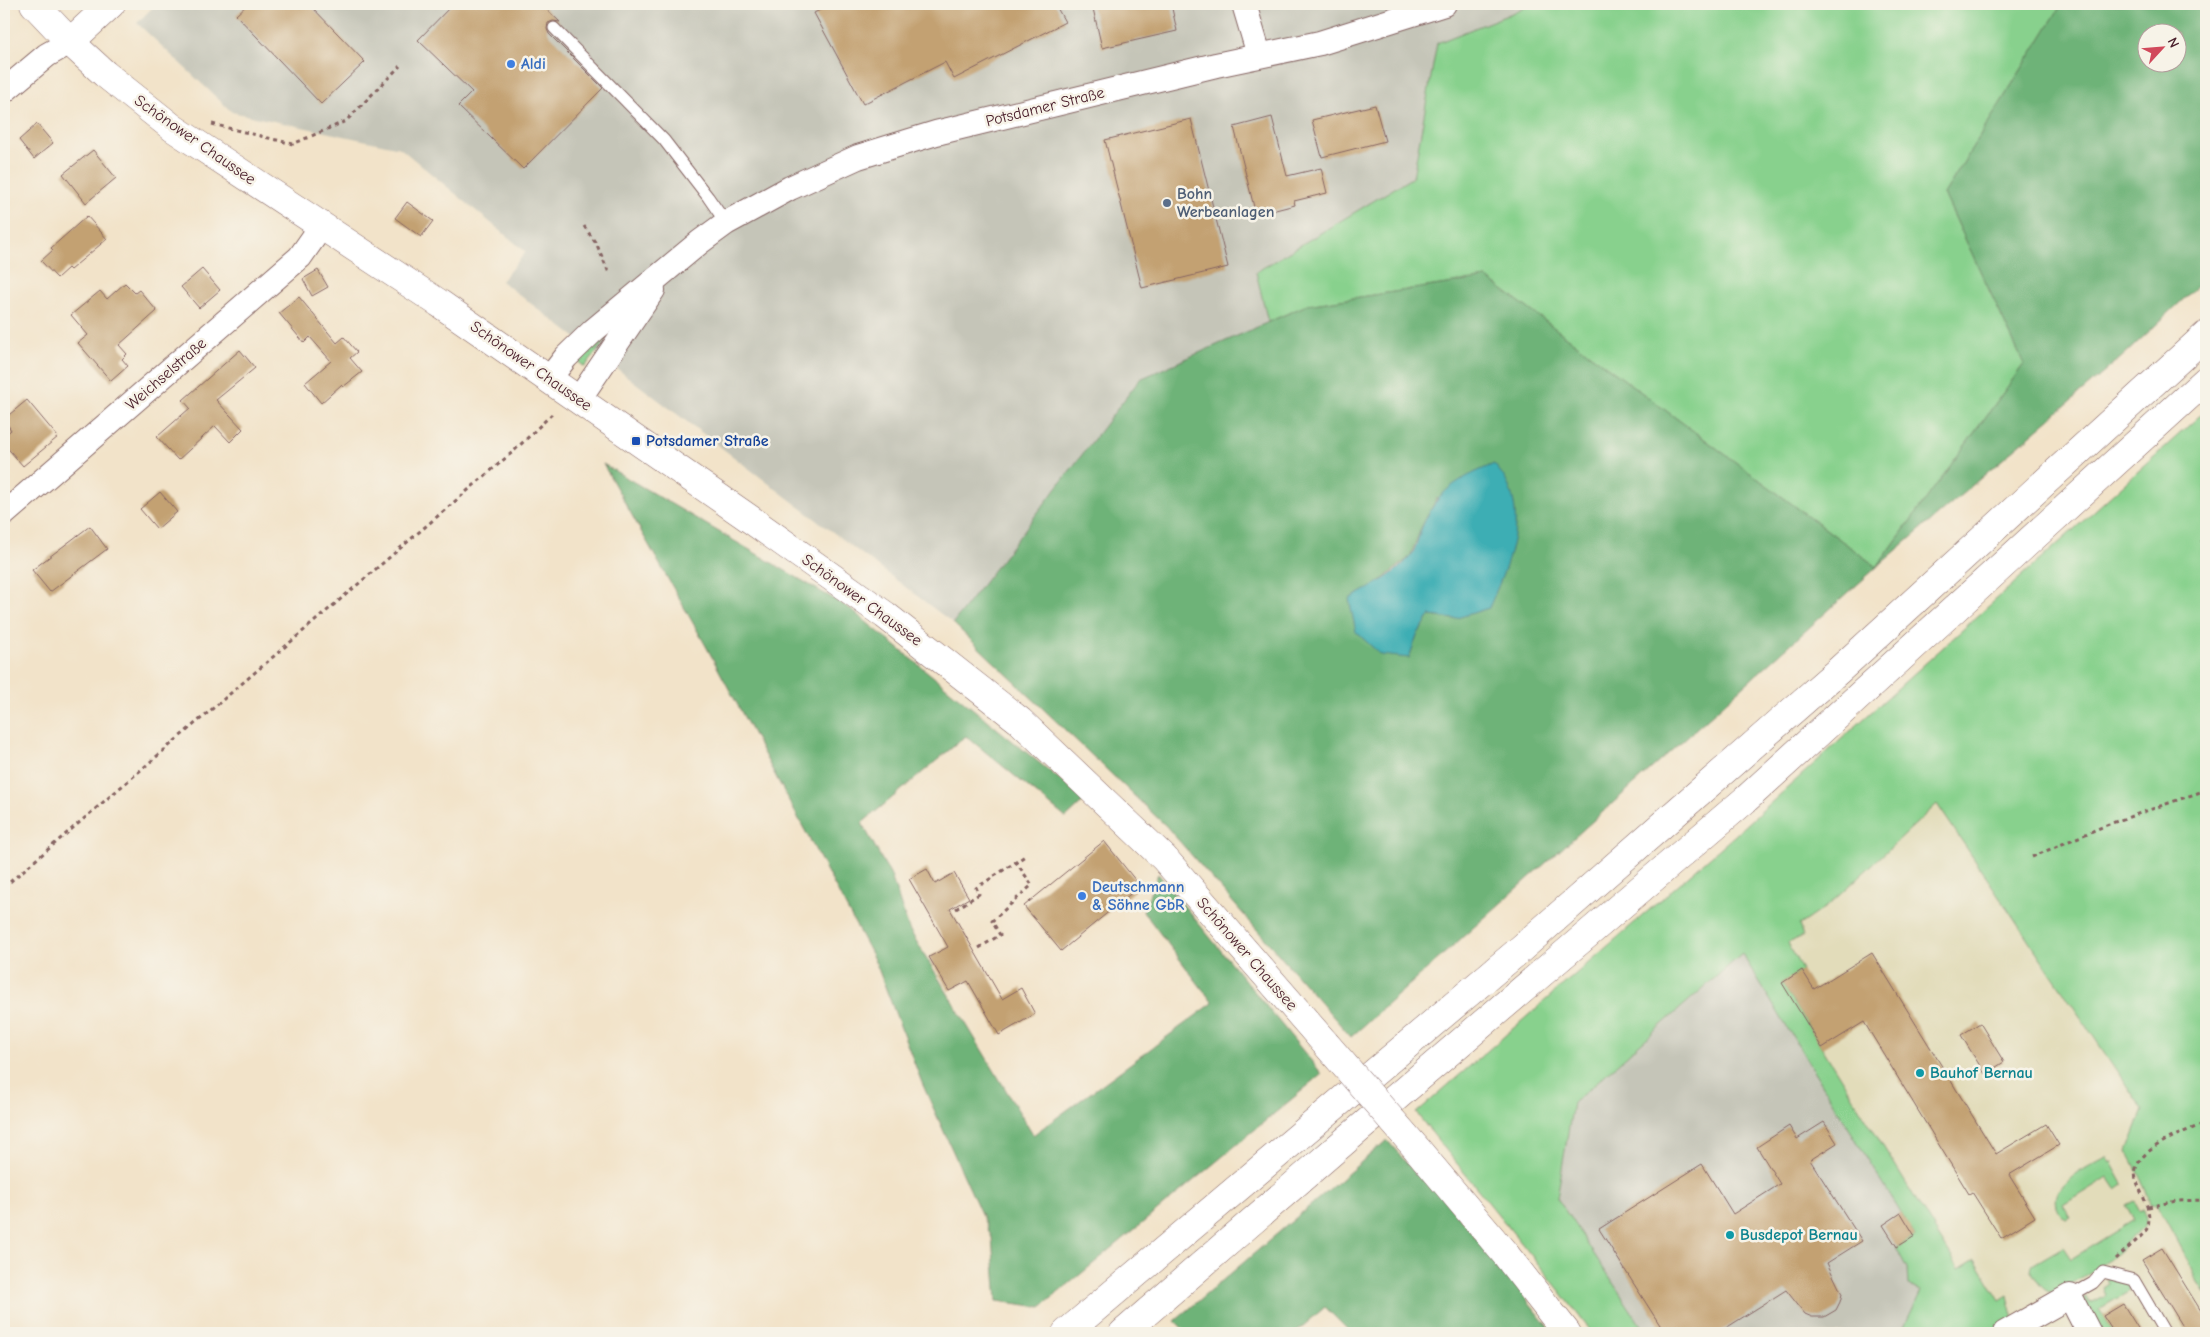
<svg xmlns="http://www.w3.org/2000/svg" width="2210" height="1337" font-family="'Comic Neue',sans-serif">
	<style>
		.built { fill: #e2dcba }
		.industrial { fill: #c5c5b8; fill-rule: evenodd }
		.green { fill: #88d18d; stroke: #69785c }
		.forest { fill: #6eb378; stroke: #5c6952; fill-rule: evenodd }
		.water { fill: #3caeb4; stroke: #436670 }
		.building { fill: #c3a172 }
		.lines { fill: none; stroke-linecap: round; stroke-linejoin: round }
		.lane-casing { stroke: #856462; stroke-width: 13 }
		.street-casing { stroke: #856462; stroke-width: 26 }
		.secondary-casing { stroke: #856462; stroke-width: 29 }
		.highway-casing { stroke: #856462; stroke-width: 29 }
		.path { stroke: #856462; stroke-width: 3; stroke-dasharray: 4 4; stroke-linecap: butt }
		.lane { stroke: #fff; stroke-width: 11 }
		.street { stroke: #fff; stroke-width: 24 }
		.secondary { stroke: #fff; stroke-width: 28 }
		.highway { stroke: #fff; stroke-width: 28 }
		.secondary-bridge-casing { stroke: #856462; stroke-width: 29; stroke-linecap: butt }
		.secondary-bridge { stroke: #fff; stroke-width: 28 }
		.shop-dot { fill: #3f7fe0; stroke: #f7f3e8; stroke-width: 2 }
		.service-dot { fill: #5c6f8a; stroke: #f7f3e8; stroke-width: 2 }
		.transit-dot { fill: #1a4fb4; stroke: #f7f3e8; stroke-width: 2 }
		.culture-dot { fill: #0f9aa8; stroke: #f7f3e8; stroke-width: 2 }
		.labels { text-anchor: middle; dominant-baseline: central; stroke-width: 5; stroke-linejoin: round; paint-order: stroke }
		.shop-label { font-size: 16px; font-weight: bold; fill: #366cbe; stroke: #f7f3e8; text-anchor: start }
		.street-label { font-size: 16px; fill: #4a1f2b; stroke: #f7f3e8 }
		.service-label { font-size: 16px; font-weight: bold; fill: #4e5e75; stroke: #f7f3e8; text-anchor: start }
		.transit-label { font-size: 16px; font-weight: bold; fill: #164399; stroke: #f7f3e8; text-anchor: start }
		.culture-label { font-size: 16px; font-weight: bold; fill: #0d838f; stroke: #f7f3e8; text-anchor: start }
	</style>
	<rect width="100%" height="100%" fill="#f7f3e8"/>
	<filter id="ink" filterUnits="userSpaceOnUse"><feTurbulence type="fractalNoise" baseFrequency=".02" numOctaves="2"/><feDisplacementMap in="SourceGraphic" scale="10" xChannelSelector="R" yChannelSelector="G"/><feConvolveMatrix kernelMatrix="1 2 1 2 8 2 1 2 1" color-interpolation-filters="sRGB"/></filter>
	<filter id="wash" filterUnits="userSpaceOnUse"><feTurbulence type="fractalNoise" baseFrequency=".0096" numOctaves="4" result="noise"/><feDisplacementMap in="SourceGraphic" scale="20" xChannelSelector="R" yChannelSelector="G"/><feGaussianBlur stdDeviation="1.12" result="paint"/><feColorMatrix in="noise" values="0 0 0 0 0 0 0 0 0 0 0 0 0 0 0 0 0 1.4 0 .05"/><feComposite in="paint" operator="in"/></filter>
	<g filter="url(#wash)">
		<rect width="100%" height="100%" fill="#f2e3c9"/>
		<!-- built -->
		<polygon class="built" points="1937,804 2143,1110 2127,1152 2206,1295 2206,1333 1592,1333 1490,1204 1534,1147 1742,954 1830,904"/>
		<!-- industrial -->
		<g class="industrial">
			<path d="M156,4H2206V193L1140,379L953,623L501,281L526,252L400,148L232,112L137,23ZM2148,32H2178V62H2148Z"/>
			<polygon points="1742,954 1973,1329 1966,1333 1645,1333 1557,1198 1573,1103"/>
		</g>
		<!-- green -->
		<g class="green">
			<polygon points="1530,4 2062,4 1944,194 2024,364 1877,567 1487,278 1307,305 1268,322 1256,272 1413,177 1437,43 1510,14"/>
			<polygon points="614,328 585,367 576,360"/>
			<path d="M2206,410V1295L2157,1205L2150,1204C2146,1188 2136,1167 2127,1151L2143,1110L1937,804L1830,904L1799,925L1803,936L1788,943L1802,970L1782,983L1959,1269L1975,1259L2000,1301L2008,1296L2014,1319L1991,1333H1901L1921,1291L1908,1285L1907,1268L1896,1248L1915,1236L1742,954L1573,1103L1557,1198L1646,1333H1592L1561,1292L1416,1113L1734,836Z"/>
			<path d="M2106,1157L2110,1163L2111,1162L2123,1184L2116,1189L2108,1177L2063,1205L2071,1217L2066,1219C2061,1216 2059,1212 2057,1207C2050,1183 2089,1167 2106,1157Z"/>
			<path d="M2134,1201L2140,1212L2144,1210L2146,1220L2144,1226L2108,1261L2057,1293C2043,1294 2037,1281 2031,1270L2032,1265L2063,1247L2071,1259L2134,1220L2126,1205Z"/>
			<polygon points="2110,1277 2127,1285 2130,1291 2099,1309 2114,1333 2102,1333 2083,1299 2086,1298 2090,1303 2105,1295 2102,1287 2108,1283 2106,1279"/>
		</g>
		<!-- forest -->
		<g class="forest">
			<path d="M2062,4H2206V278L2122,357L1877,567L1351,1037L1166,826L953,623L1140,379L1307,305L1487,278L1877,567L2024,364L1944,194ZM2148,32H2178V62H2148ZM1437,498L1454,619L1430,616L1417,635L1409,658L1349,599L1373,587L1410,557L1422,526Z"/>
			<polygon points="603,464 849,608 1085,800 1066,818 966,736 862,823 891,876 909,929 1033,1135 1213,1003 1143,911 1158,874 1322,1074 1041,1307 997,1301 992,1238 922,1083 876,963 706,646"/>
			<polygon points="1387,1140 1417,1175 1421,1170 1554,1333 1351,1333 1325,1307 1295,1333 1187,1333 1175,1321"/>
		</g>
		<!-- water -->
		<path class="water" d="M1494,464C1534,508 1509,561 1489,608L1454,619L1430,616L1417,635L1409,658L1381,655L1356,632L1349,599C1370,588 1393,576 1409,558C1416,551 1418,536 1422,527C1439,488 1457,480 1494,464Z"/>
		<g id="blocks">
			<!-- building -->
			<g class="building">
				<polygon points="248,4 309,4 365,62 321,104 236,15"/>
				<polygon points="453,4 541,4 560,22 553,21 548,23 547,29 549,34 603,88 523,169 458,106 472,92 418,40"/>
				<polygon points="832,4 1055,4 1065,22 954,79 945,62 863,104 814,13"/>
				<polygon points="1092,4 1171,4 1177,31 1102,48"/>
				<polygon points="1375,105 1385,141 1322,157 1312,120"/>
				<polygon points="1272,117 1287,176 1321,168 1327,193 1294,201 1295,205 1256,215 1234,127"/>
				<polygon points="1191,119 1228,267 1142,288 1105,140"/>
				<polygon points="37,124 53,143 34,159 19,140"/>
				<polygon points="93,150 116,178 86,203 63,174"/>
				<polygon points="407,202 433,221 421,237 395,218"/>
				<polygon points="87,216 107,239 70,270 68,268 57,278 41,261 53,250 51,248"/>
				<polygon points="202,269 220,290 199,308 181,287"/>
				<polygon points="318,270 328,287 312,296 303,279"/>
				<polygon points="125,283 135,293 139,290 157,311 119,345 127,354 122,359 128,366 111,381 78,343 88,335 71,315 100,291 107,299"/>
				<polygon points="299,297 337,343 344,337 357,352 350,358 362,372 343,387 341,385 321,403 305,383 331,361 310,337 304,343 279,313"/>
				<polygon points="240,350 255,368 216,400 243,429 230,442 215,426 178,460 157,437 190,408 183,400"/>
				<polygon points="27,400 58,437 23,466 4,444 4,436 11,430 4,419"/>
				<polygon points="160,492 177,512 157,529 140,509"/>
				<polygon points="90,526 107,549 50,592 32,570"/>
				<polygon points="1104,841 1140,886 1061,951 1024,906"/>
				<polygon points="927,869 935,884 954,873 969,898 950,909 1002,999 1021,988 1035,1014 999,1035 968,981 949,991 929,957 948,947 909,879"/>
				<polygon points="1872,953 1996,1154 2046,1124 2059,1145 2009,1175 2035,1217 2001,1238 1972,1192 1969,1194 1864,1022 1822,1048 1782,983 1802,970 1814,989"/>
				<polygon points="1980,1023 2004,1062 1985,1074 1961,1035"/>
				<polygon points="1824,1122 1837,1143 1810,1160 1862,1241 1827,1263 1842,1294 1840,1302 1836,1310 1824,1317 1812,1317 1805,1314 1786,1290 1718,1333 1665,1333 1599,1229 1702,1164 1733,1214 1780,1184 1757,1147 1789,1126 1797,1139"/>
				<polygon points="1901,1213 1915,1236 1897,1247 1883,1225"/>
				<polygon points="2162,1248 2206,1319 2206,1333 2187,1333 2142,1260"/>
				<polygon points="2123,1304 2141,1333 2114,1333 2103,1316"/>
			</g>
		</g>
	</g>
	<g filter="url(#ink)">
		<use href="#blocks" fill-opacity="0" stroke="#856462" stroke-width="1"/>
		<g class="lines">
			<!-- lane casing -->
			<g class="lane-casing">
				<g id="lane">
					<polyline points="554,28 664,140 708,197 726,223"/>
					<polyline points="2070,1296 2093,1283 2103,1272 2134,1280 2165,1333"/>
				</g>
			</g>
			<!-- street casing -->
			<g class="street-casing">
				<g id="street">
					<polyline points="1244,4 1259,55"/>
					<polyline points="4,91 47,55 70,42"/>
					<polyline points="549,379 566,357 594,330 700,242 726,223 790,188 858,157 936,133 1216,65 1320,43 1444,4"/>
					<polyline points="579,399 653,290"/>
					<polyline points="4,514 300,257 321,227"/>
					<polyline points="2005,1333 2070,1296 2089,1333"/>
				</g>
			</g>
			<!-- secondary casing -->
			<g class="secondary-casing">
				<g id="secondary">
					<polyline points="34,4 70,42 105,74 173,128 439,303 750,519 885,615 1020,721 1164,858 1325,1043"/>
					<polyline points="70,42 111,4"/>
					<polyline points="1417,1149 1506,1255 1567,1333"/>
				</g>
			</g>
			<!-- highway casing -->
			<g class="highway-casing">
				<g id="highway">
					<polyline points="1066,1333 1516,953 1679,810 1838,671 2206,335"/>
					<polyline points="1123,1333 1345,1141 1745,800 2206,380"/>
				</g>
			</g>
			<!-- path -->
			<g class="path">
				<polyline points="212,124 293,144 346,121 400,66"/>
				<polyline points="584,226 597,245 609,273"/>
				<polyline points="2201,542 2206,539"/>
				<polyline points="2032,857 2109,824 2206,790"/>
				<polyline points="4,887 515,450 554,412"/>
				<polyline points="956,909 979,894 976,888 1016,862"/>
				<polyline points="979,948 1000,935 992,921 1032,885 1016,862 1025,856"/>
				<polyline points="2148,1207 2176,1201 2206,1200"/>
				<path d="M2116,1259C2122,1253 2147,1233 2148,1226C2152,1207 2141,1196 2136,1179C2128,1150 2187,1131 2206,1123"/>
			</g>
			<!-- lane -->
			<use href="#lane" class="lane"/>
			<!-- street -->
			<use href="#street" class="street"/>
			<!-- secondary -->
			<use href="#secondary" class="secondary"/>
			<!-- highway -->
			<use href="#highway" class="highway"/>
			<!-- secondary-bridge casing -->
			<g class="secondary-bridge-casing">
				<polyline id="secondary-bridge" points="1325,1043 1417,1149"/>
			</g>
			<!-- secondary-bridge -->
			<use href="#secondary-bridge" class="secondary-bridge"/>
		</g>
	</g>
	<!-- markers -->
	<g class="shop-dot">
		<circle cx="511" cy="64" r="5"/>
		<circle cx="1082" cy="896" r="5"/>
	</g>
	<circle class="service-dot" cx="1167" cy="203" r="5"/>
	<rect class="transit-dot" x="631" y="436" width="10" height="10" rx="2.5"/>
	<g class="culture-dot">
		<circle cx="1920" cy="1073" r="5"/>
		<circle cx="1730" cy="1235" r="5"/>
	</g>
	<g class="labels">
		<!-- shop labels -->
		<g class="shop-label">
			<text x="521" y="64">Aldi</text>
			<text x="1092" y="887">Deutschmann<tspan x="1092" dy="18">&amp; Söhne GbR</tspan></text>
		</g>
		<!-- street labels -->
		<g class="street-label">
			<text transform="translate(1045 107) rotate(-14)">Potsdamer Straße</text>
			<text transform="translate(195 140) rotate(35)">Schönower Chaussee</text>
			<text transform="translate(531 366) rotate(35)">Schönower Chaussee</text>
			<text transform="translate(166 374) rotate(-41)">Weichselstraße</text>
			<text transform="translate(862 600) rotate(36)">Schönower Chaussee</text>
			<text transform="translate(1247 954) rotate(49)">Schönower Chaussee</text>
		</g>
		<!-- service labels -->
		<g class="service-label">
			<text x="1177" y="194">Bohn<tspan x="1177" dy="18">Werbeanlagen</tspan></text>
		</g>
		<!-- transit labels -->
		<g class="transit-label">
			<text x="646" y="441">Potsdamer Straße</text>
		</g>
		<!-- culture labels -->
		<g class="culture-label">
			<text x="1930" y="1073">Bauhof Bernau</text>
			<text x="1740" y="1235">Busdepot Bernau</text>
		</g>
	</g>
	<!-- margin -->
	<rect width="2210" height="1337" fill="none" stroke="#f7f3e8" stroke-width="20"/>
	<!-- north arrow -->
	<g transform="translate(2162 48) rotate(64)"><circle r="24" fill="#f7f3e8" stroke="#b29e9c"/>
	<path d="M0-4L9 19L0 12L-9 19Z" fill="#d1495b"/>
	<text y="-8" font-size="14" font-weight="bold" text-anchor="middle" fill="#4a1f2b">N</text>
	</g>
</svg>
